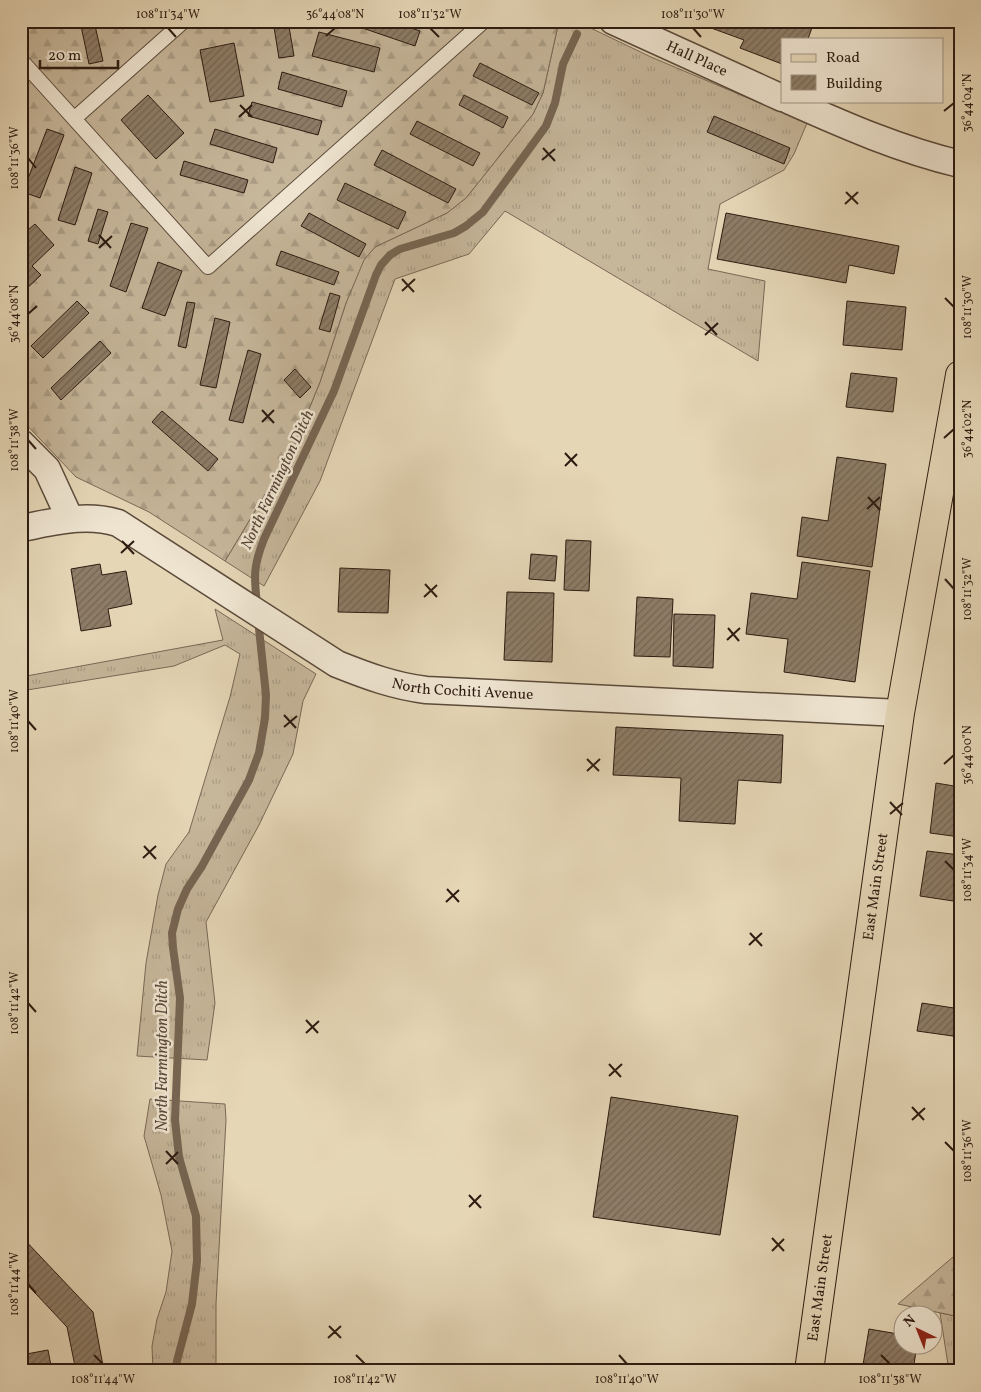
<svg xmlns="http://www.w3.org/2000/svg" width="981" height="1392" font-family="Vollkorn,serif">
	<style>
		.grass { fill: url(#grass-tufts); stroke: #7a6856 }
		.forest { fill: url(#forest-firs); stroke: #7a6856 }
		.lines { fill: none; stroke-linecap: round; stroke-linejoin: round }
		.stream { stroke: #766552; stroke-width: 8 }
		.building { fill: url(#building-hatch); stroke: #2d1b11 }
		.service-casing { stroke: #5b4a3a; stroke-width: 16 }
		.minor-casing { stroke: #5b4a3a; stroke-width: 29 }
		.primary-casing { stroke: #2d1b11; stroke-width: 30 }
		.service { stroke: #eee4d0; stroke-width: 14 }
		.minor { stroke: #eee4d0; stroke-width: 26 }
		.primary { stroke: #e5d6b6; stroke-width: 28 }
		.ticks { fill: none; stroke: #2d1b11; stroke-width: 2 }
		.labels { text-anchor: middle; dominant-baseline: central; stroke-width: 5; stroke-linejoin: round; paint-order: stroke }
		.street-label { font-size: 15px; fill: #2d1b11; stroke: #eee4d0 }
		.water-label { font-size: 16px; font-style: italic; fill: #574637; stroke: #eee4d0 }
		.neatline { fill: none; stroke: #2d1b11; stroke-width: 2 }
		.ticks-label { font-size: 12px; text-anchor: middle; fill: #2d1b11 }
	</style>
	<defs>
		<pattern id="grass-tufts" width="24" height="20" patternUnits="userSpaceOnUse" patternTransform="scale(1.25)"><rect width="24" height="20" fill="#c6b69a"/><path d="M3 7l-1-3M5 7V3M7 7l1-3M15 17l-1-3M17 17v-4M19 17l1-3" fill="none" stroke="#aa9c84"/></pattern>
		<pattern id="forest-firs" width="22" height="20" patternUnits="userSpaceOnUse" patternTransform="scale(1.25)"><rect width="22" height="20" fill="#c6b69a"/><path d="M5 1l3.5 6h-7zM16 11l3.5 6h-7z" fill="#aa9c84"/></pattern>
		<pattern id="building-hatch" width="6" height="6" patternUnits="userSpaceOnUse" patternTransform="scale(1.25)"><rect width="6" height="6" fill="#8d7c67"/><path d="M-1 1l2-2M0 6l6-6M5 7l2-2" fill="none" stroke="#746553"/></pattern>
	</defs>
	<rect width="100%" height="100%" fill="#e5d6b6"/>
	<filter id="stains"><feTurbulence type="fractalNoise" baseFrequency=".004" numOctaves="4"/><feColorMatrix values="0 0 0 0 .2 0 0 0 0 .09 0 0 0 0 .02 0 0 0 .5 -.17"/></filter>
	<radialGradient id="worn" r=".72"><stop offset=".6" stop-color="#630" stop-opacity="0"/><stop offset="1" stop-color="#630" stop-opacity=".3"/></radialGradient>
	<!-- grass -->
	<g class="grass">
		<polygon points="559,21 576,21 651,57 807,123 794,154 784,170 720,204 708,269 765,281 758,361 505,211 469,254 395,279 320,481 264,586 225,561 294,446 320,382 346,303 363,260 375,247 447,213 466,198 533,114 543,93"/>
		<polygon points="215,609 316,674 303,701 293,754 259,825 206,922 215,1003 207,1060 137,1056 146,963 158,895 166,864 189,832 230,697 240,654 225,645 174,666 21,691 21,677 223,640"/>
		<polygon points="150,1099 225,1104 226,1120 216,1304 216,1371 153,1371 152,1346 157,1319 166,1292 172,1251 161,1195 144,1136"/>
		<polygon points="940,1313 960,1317 960,1371 949,1371"/>
	</g>
	<!-- forest -->
	<g class="forest">
		<polygon points="21,21 559,21 543,93 533,114 466,198 447,213 375,247 364,260 346,303 320,382 294,446 225,561 149,512 76,477 21,419"/>
		<polygon points="960,1251 960,1317 898,1304"/>
	</g>
	<g class="lines">
		<!-- stream -->
		<g class="stream">
			<path d="M257,605C254,576 253,567 264,539L334,391L376,275L381,265L390,255L400,249L454,233L466,226L483,212L546,126L555,103L563,64L577,34"/>
			<polyline points="176,1371 177,1361 192,1304 197,1261 196,1216 179,1157 175,1120 180,998 173,948 172,933 178,909 187,889 202,866 249,780 259,753 265,718 266,695 258,619"/>
		</g>
	</g>
	<!-- building -->
	<g class="building">
		<polygon points="80,21 94,21 103,61 89,64"/>
		<polygon points="121,21 135,21 136,25 122,29"/>
		<polygon points="273,21 288,21 294,56 279,58"/>
		<polygon points="342,21 390,21 420,31 415,46"/>
		<polygon points="692,21 811,21 814,22 808,39 782,39 782,64 740,48 744,40"/>
		<polygon points="319,32 380,48 374,72 312,56"/>
		<polygon points="234,43 244,96 210,102 200,50"/>
		<polygon points="480,63 539,93 532,105 473,76"/>
		<polygon points="282,72 347,91 342,107 278,89"/>
		<polygon points="148,95 184,133 156,159 121,120"/>
		<polygon points="464,95 508,117 503,128 459,105"/>
		<polygon points="252,102 322,121 318,135 248,116"/>
		<polygon points="21,114 27,117 21,132"/>
		<polygon points="714,116 790,148 784,164 707,132"/>
		<polygon points="417,121 480,153 473,166 410,134"/>
		<polygon points="47,129 64,135 40,198 23,192"/>
		<polygon points="215,129 277,148 273,163 210,144"/>
		<polygon points="382,150 456,189 448,203 374,165"/>
		<polygon points="184,161 248,180 244,193 180,175"/>
		<polygon points="75,167 92,173 75,225 58,220"/>
		<polygon points="345,183 406,212 398,229 337,200"/>
		<polygon points="98,209 108,212 98,244 88,241"/>
		<polygon points="309,213 366,244 359,257 301,226"/>
		<polygon points="726,213 899,246 894,274 849,265 846,283 717,259"/>
		<polygon points="131,223 148,228 126,292 110,286"/>
		<polygon points="35,224 54,245 32,266 41,275 21,294 21,236"/>
		<polygon points="281,251 339,272 334,285 276,265"/>
		<polygon points="158,262 182,271 165,316 142,308"/>
		<polygon points="330,293 340,296 330,332 319,329"/>
		<polygon points="77,301 89,313 43,358 31,346"/>
		<polygon points="847,301 906,307 902,350 843,345"/>
		<polygon points="187,302 195,303 186,348 178,346"/>
		<polygon points="215,318 230,322 216,388 200,385"/>
		<polygon points="100,341 111,353 61,400 51,388"/>
		<polygon points="248,350 261,354 243,423 229,420"/>
		<polygon points="295,369 311,387 300,398 284,380"/>
		<polygon points="851,373 897,378 893,412 846,407"/>
		<polygon points="162,411 218,459 208,471 152,422"/>
		<polygon points="837,457 886,464 872,567 797,556 802,517 828,521"/>
		<polygon points="566,540 591,541 589,591 564,590"/>
		<polygon points="531,554 557,556 555,581 529,579"/>
		<polygon points="802,562 870,571 855,682 784,672 788,639 746,634 751,593 797,599"/>
		<polygon points="100,564 102,575 126,571 132,604 108,609 111,626 81,631 71,569"/>
		<polygon points="340,568 390,570 388,613 338,612"/>
		<polygon points="507,592 554,593 552,662 504,660"/>
		<polygon points="637,597 673,599 670,657 634,656"/>
		<polygon points="674,614 715,615 713,668 673,666"/>
		<polygon points="616,727 783,735 781,783 738,780 735,824 679,821 681,778 613,775"/>
		<polygon points="936,783 960,787 960,837 930,833"/>
		<polygon points="927,851 960,855 960,902 920,896"/>
		<polygon points="922,1003 960,1009 960,1037 917,1031"/>
		<polygon points="611,1097 738,1116 720,1235 593,1217"/>
		<polygon points="21,1236 93,1312 104,1371 76,1371 67,1327 21,1278"/>
		<polygon points="869,1329 904,1335 904,1344 917,1344 913,1371 862,1371"/>
		<polygon points="48,1350 52,1371 21,1371 21,1355"/>
	</g>
	<g class="lines">
		<!-- service casing -->
		<g class="service-casing">
			<g id="service">
				<polyline points="21,60 208,267 484,21"/>
				<polyline points="75,118 184,21"/>
			</g>
		</g>
		<!-- minor casing -->
		<g class="minor-casing">
			<g id="minor">
				<path id="s1" d="M613,21L782,98"/>
				<path d="M790,101C846,126 901,150 960,164"/>
				<polyline points="21,443 47,469 70,519"/>
				<path id="s2" d="M21,528C54,522 85,513 118,523L337,664C367,676 394,686 426,690L900,713"/>
			</g>
		</g>
		<!-- primary casing -->
		<g class="primary-casing">
			<g id="primary">
				<path id="s3" d="M809,1371L900,713L960,375"/>
			</g>
		</g>
		<!-- service -->
		<use href="#service" class="service"/>
		<!-- minor -->
		<use href="#minor" class="minor"/>
		<!-- primary -->
		<use href="#primary" class="primary"/>
	</g>
	<!-- ticks -->
	<path class="ticks" d="M168,28L176,37M430,28L439,37M693,28L701,37M326,36L335,28M240,105L252,117M944,111L954,103M239,117L252,105M543,148L555,161M28,158L36,168M542,160L555,149M846,192L858,204M845,204L858,192M99,235L111,248M99,248L112,236M402,279L414,292M402,291L415,279M945,298L954,307M28,314L37,306M705,322L717,335M705,335L718,323M262,410L274,423M262,422L274,410M944,438L954,429M28,440L36,449M565,453L577,466M565,466L577,454M868,497L880,510M867,509L880,497M122,541L134,554M121,553L134,541M945,579L954,589M425,584L437,597M424,597L437,585M728,628L739,641M727,640L740,628M284,715L296,728M28,721L36,730M284,727L297,716M587,759L599,771M944,764L954,755M587,771L600,759M890,802L902,815M890,814L903,803M144,846L156,859M143,858L156,846M945,861L954,870M447,889L459,902M446,902L459,890M750,933L762,946M749,945L762,933M28,1003L36,1012M306,1020L318,1033M306,1033L319,1021M609,1064L621,1077M609,1076L622,1064M912,1107L924,1120M912,1120L925,1108M945,1142L954,1151M166,1151L178,1164M166,1164L178,1152M469,1195L481,1208M469,1207L481,1195M772,1238L784,1251M772,1251L784,1239M28,1284L36,1293M329,1326L341,1338M328,1338L341,1326M94,1355L103,1364M356,1355L365,1364M619,1355L627,1364M881,1355L890,1364"/>
	<g class="labels">
		<!-- street labels -->
		<g class="street-label">
			<text stroke="none"><textPath href="#s1" startOffset="92">Hall Place</textPath></text>
			<text stroke="none"><textPath href="#s2" startOffset="488">North Cochiti Avenue</textPath></text>
			<text stroke="none"><textPath href="#s3" startOffset="489">East Main Street</textPath></text>
			<text stroke="none"><textPath href="#s3" startOffset="84">East Main Street</textPath></text>
		</g>
		<!-- water labels -->
		<g class="water-label">
			<text transform="translate(278 480) rotate(-65)">North Farmington Ditch</text>
			<text transform="translate(163 1056) rotate(-90)">North Farmington Ditch</text>
		</g>
	</g>
	<!-- margin -->
	<rect width="981" height="1392" fill="none" stroke="#e5d6b6" stroke-width="55"/>
	<!-- legend -->
	<rect x="781" y="38" width="162" height="65" fill="#eee4d0" stroke="#a19484"/>
	<rect x="791" y="54" width="25" height="8" fill="#e5d6b6" stroke="#a19484"/>
	<text x="826" y="62" font-size="15" fill="#2d1b11">Road</text>
	<rect x="791" y="75" width="25" height="15" fill="url(#building-hatch)" stroke="#a19484"/>
	<text x="826" y="88" font-size="15" fill="#2d1b11">Building</text>
	<!-- north arrow -->
	<g transform="translate(918 1330) rotate(317)"><circle r="24" fill="#eee4d0" stroke="#a19484"/>
	<path d="M0-4L9 19L0 12L-9 19Z" fill="#8f2418"/>
	<text y="-8" font-size="14" font-weight="bold" text-anchor="middle" fill="#2d1b11">N</text>
	</g>
	<!-- scale -->
	<path d="M40 60v8h78v-8" fill="none" stroke="#2d1b11" stroke-width="2.5"/>
	<text x="48" y="60" font-size="15" fill="#2d1b11" stroke="#eee4d0" stroke-width="4" paint-order="stroke">20 m</text>
	<rect x="28" y="28" width="926" height="1336" class="neatline"/>
	<g class="ticks-label">
		<text x="168" y="18">108°11'34"W</text>
		<text x="335" y="18">36°44'08"N</text>
		<text x="430" y="18">108°11'32"W</text>
		<text x="693" y="18">108°11'30"W</text>
		<text transform="translate(967 103) rotate(-90)" y="4">36°44'04"N</text>
		<text transform="translate(14 158) rotate(-90)" y="4">108°11'36"W</text>
		<text transform="translate(967 307) rotate(-90)" y="4">108°11'30"W</text>
		<text transform="translate(14 314) rotate(-90)" y="4">36°44'08"N</text>
		<text transform="translate(967 429) rotate(-90)" y="4">36°44'02"N</text>
		<text transform="translate(14 440) rotate(-90)" y="4">108°11'38"W</text>
		<text transform="translate(967 589) rotate(-90)" y="4">108°11'32"W</text>
		<text transform="translate(14 721) rotate(-90)" y="4">108°11'40"W</text>
		<text transform="translate(967 755) rotate(-90)" y="4">36°44'00"N</text>
		<text transform="translate(967 870) rotate(-90)" y="4">108°11'34"W</text>
		<text transform="translate(14 1003) rotate(-90)" y="4">108°11'42"W</text>
		<text transform="translate(967 1151) rotate(-90)" y="4">108°11'36"W</text>
		<text transform="translate(14 1284) rotate(-90)" y="4">108°11'44"W</text>
		<text x="103" y="1383">108°11'44"W</text>
		<text x="365" y="1383">108°11'42"W</text>
		<text x="627" y="1383">108°11'40"W</text>
		<text x="890" y="1383">108°11'38"W</text>
	</g>
	<rect width="100%" height="100%" filter="url(#stains)"/>
	<rect width="100%" height="100%" fill="url(#worn)"/>
</svg>
